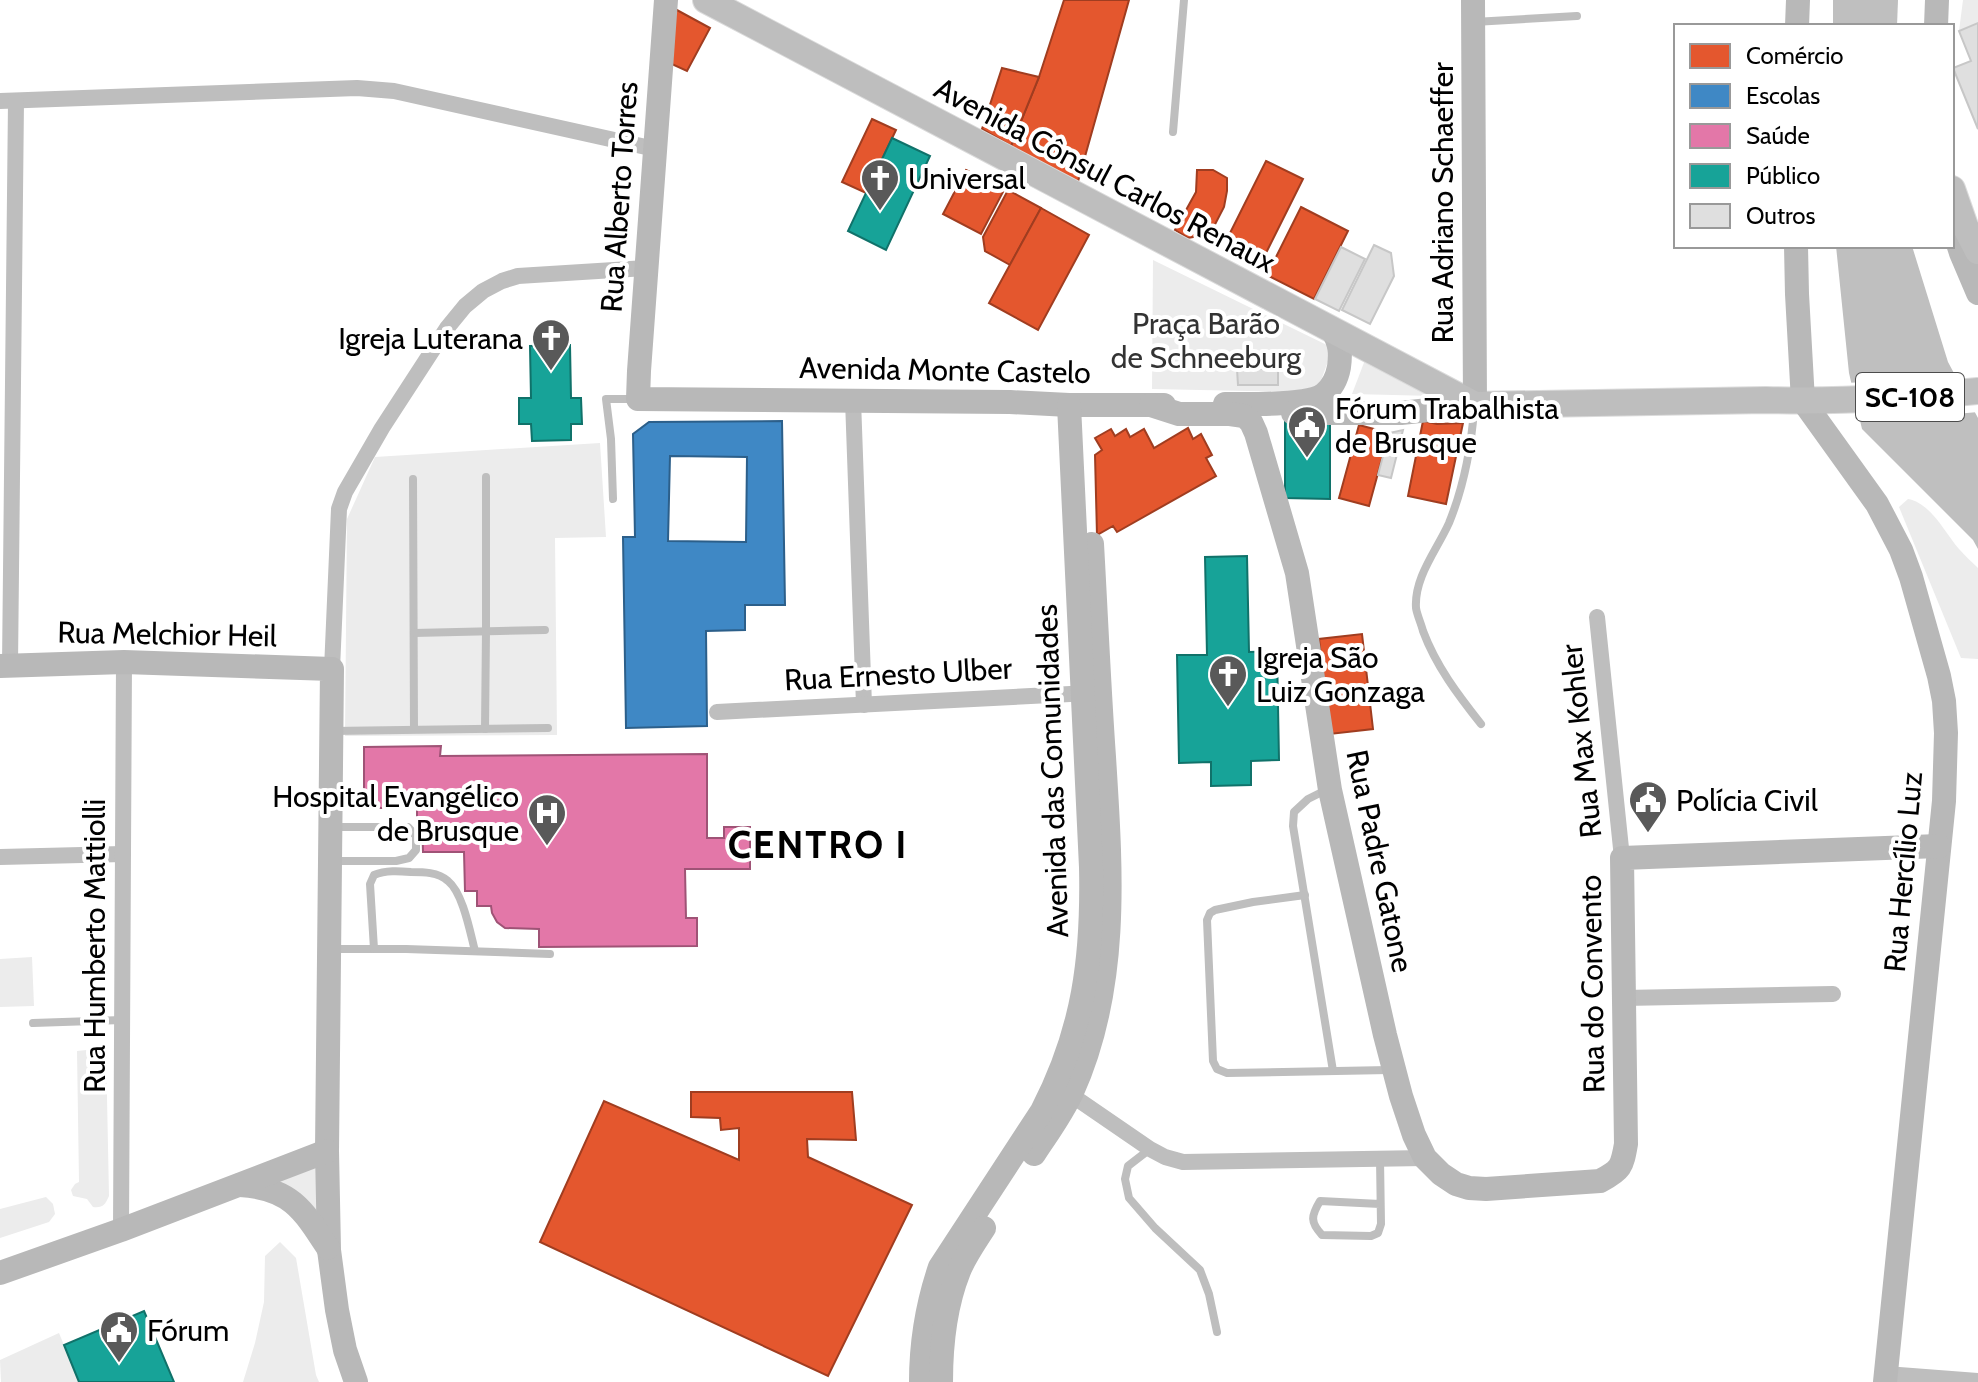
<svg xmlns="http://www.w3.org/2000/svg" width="1978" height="1382" font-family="Cabin,sans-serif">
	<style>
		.green { fill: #ececec }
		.water { fill: #bfbfbf }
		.pier { fill: #fff }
		.shops { fill: #e4572e; stroke: #a03d20; stroke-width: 2 }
		.schools { fill: #3f88c5; stroke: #2c5f8a; stroke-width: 2; fill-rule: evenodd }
		.health { fill: #e377a8; stroke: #9f5376; stroke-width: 2 }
		.public { fill: #17a398; stroke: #10726a; stroke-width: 2 }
		.building { fill: #dfdfdf; stroke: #c7c7c7; stroke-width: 2 }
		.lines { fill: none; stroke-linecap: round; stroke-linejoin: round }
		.primary-casing { stroke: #dbdbdb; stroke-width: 28 }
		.lane { stroke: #bebebe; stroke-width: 8 }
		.street { stroke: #bebebe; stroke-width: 16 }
		.secondary { stroke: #b8b8b8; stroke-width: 24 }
		.primary { stroke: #bebebe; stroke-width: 26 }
		.labels { text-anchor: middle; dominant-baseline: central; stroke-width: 8; stroke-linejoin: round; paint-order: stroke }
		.shield { fill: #fff; stroke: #4c4c4c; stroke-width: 2 }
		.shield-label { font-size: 28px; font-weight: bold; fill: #000 }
		.street-label { font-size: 30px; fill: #000; stroke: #fff }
		.poi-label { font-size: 30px; fill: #000; stroke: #fff; text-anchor: start }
		.park-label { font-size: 30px; fill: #333; stroke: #fff }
		.district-label { font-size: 38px; font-weight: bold; letter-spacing: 2px; fill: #000; stroke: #fff }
	</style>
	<rect width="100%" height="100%" fill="#fff"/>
	<!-- green -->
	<g class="green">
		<polygon points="1963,0 1978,0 1978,129 1953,68 1971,61 1959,31"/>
		<polygon points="1153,260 1333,348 1320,383 1303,392 1152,389"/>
		<polygon points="1365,360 1434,396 1352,394"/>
		<polygon points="600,443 606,537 555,538 557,735 345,736 347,519 375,457"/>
		<path d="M1908,499C1931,503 1945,533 1959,549C1965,556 1972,562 1978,568V659L1961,658L1899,507Z"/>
		<polygon points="32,957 34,1006 0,1007 0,959"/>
		<path d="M106,1048L109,1196C105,1205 103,1208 93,1207L87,1199L73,1196L71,1190L75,1184L79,1182L77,1051Z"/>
		<polygon points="320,1162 321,1219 276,1181"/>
		<polygon points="46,1197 53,1204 55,1214 49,1222 0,1238 0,1209"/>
		<polygon points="280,1242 296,1258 316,1375 319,1382 243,1382 255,1343 264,1302 265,1256"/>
		<polygon points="59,1333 79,1382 1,1382 0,1360"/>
	</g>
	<!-- water -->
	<g class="water">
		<polygon points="1833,0 1898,0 1897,26 1833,26"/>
		<polygon points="1836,246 1912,246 1948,362 1978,418 1978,549 1973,540 1862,429 1849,373"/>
	</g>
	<!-- pier -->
	<polygon class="pier" points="1960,376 1978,412 1923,417 1855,420 1847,383"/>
	<!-- shops -->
	<g class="shops">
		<polygon points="1064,0 1129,0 1077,185 1011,146 1039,77"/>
		<polygon points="675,9 710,28 687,71 665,61"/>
		<polygon points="1002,68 1039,77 1011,146 982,129"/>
		<polygon points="872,119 896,130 866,193 842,182"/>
		<polygon points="1266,161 1303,179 1265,255 1228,237"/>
		<polygon points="966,170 1004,190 981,234 943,214"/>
		<polygon points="1197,170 1213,170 1227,178 1227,191 1224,207 1210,234 1188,238 1175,230 1196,192"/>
		<polygon points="1008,190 1041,208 1010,265 985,251 983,237"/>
		<polygon points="1301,207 1348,231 1314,299 1267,275"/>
		<polygon points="1041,208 1089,235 1038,330 989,303"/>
		<polygon points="1423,421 1437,424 1463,423 1446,504 1408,496"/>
		<polygon points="1359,425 1389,433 1369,506 1339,498"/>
		<polygon points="1188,428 1193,439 1201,434 1212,455 1206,458 1216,476 1117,532 1113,526 1097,535 1095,455 1102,450 1095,438 1111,429 1115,436 1126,429 1130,437 1144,429 1154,448"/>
		<polygon points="1362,634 1373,729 1330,734 1319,639"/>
		<polygon points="691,1092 852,1092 856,1140 807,1139 808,1157 912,1205 828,1376 540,1242 604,1101 739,1160 739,1128 721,1130 720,1118 691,1117"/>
	</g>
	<!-- schools -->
	<path class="schools" d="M782,421L785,605H745V630L706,631L707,726L626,728L623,537H635L633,434L649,422ZM670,456L747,457L746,542L668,541Z"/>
	<!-- health -->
	<polygon class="health" points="441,746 440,756 707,754 707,838 724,838 724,827 750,827 750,869 685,869 686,918 697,918 697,946 539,947 539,929 505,928 497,922 492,913 491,906 477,906 477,891 465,891 464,852 423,852 422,818 417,818 417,799 393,799 394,808 364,808 364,747"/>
	<!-- public -->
	<g class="public">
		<polygon points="892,138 930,156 886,250 848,231"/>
		<polygon points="570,345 571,398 581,398 582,424 571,424 571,440 532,441 531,424 519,424 519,398 531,398 530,346"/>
		<polygon points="1285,420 1330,420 1330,499 1285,498"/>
		<polygon points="1247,556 1249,652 1277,651 1279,760 1251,761 1251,785 1211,786 1211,762 1179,763 1177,655 1207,655 1205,557"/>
		<polygon points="144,1311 174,1382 79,1382 64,1345"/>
	</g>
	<!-- building -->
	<g class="building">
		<polygon points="1978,23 1978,129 1953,68 1971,61 1959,31"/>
		<polygon points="1374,245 1391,253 1394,276 1370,324 1342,310"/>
		<polygon points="1341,247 1365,259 1339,311 1315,299"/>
		<polygon points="1237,369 1278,369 1278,385 1238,385"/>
		<polygon points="1403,430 1391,478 1378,475 1389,433"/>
	</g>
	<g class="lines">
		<!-- primary casing -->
		<g class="primary-casing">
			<g id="primary">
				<path d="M706,0L1475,405L1766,400C1837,402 1908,398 1978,391"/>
				<polyline points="1952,189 1965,226 1978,251"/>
			</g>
		</g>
		<!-- lane -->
		<g class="lane">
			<polyline points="1474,22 1577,16"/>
			<polyline points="1173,132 1184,0"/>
			<path d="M1474,410C1471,449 1464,486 1449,523C1437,550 1414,577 1416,608C1417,615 1421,623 1423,631C1436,666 1458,695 1481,724"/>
			<polyline points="413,479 414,729"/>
			<polyline points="613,499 611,439 606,399 633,399"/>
			<polyline points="414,633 545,630"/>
			<polyline points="485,729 486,631 486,477"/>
			<polyline points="332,731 548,728"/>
			<polyline points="1326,790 1308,799 1294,812 1293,826 1333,1071"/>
			<polyline points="332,861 396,861 409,858 416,850 416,836 408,827 332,827"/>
			<polyline points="1305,895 1253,902 1215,910 1210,913 1207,920 1213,1061 1217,1069 1227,1073 1389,1070"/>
			<polyline points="331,949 406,949 550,954"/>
			<path d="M374,949L370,884L374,875C386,870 399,871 411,872C423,872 438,872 448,881C463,893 470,932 475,951"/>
			<polyline points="33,1023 122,1020"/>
			<polyline points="1150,1149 1128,1166 1125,1179 1129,1198 1155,1228 1200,1270 1209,1294 1217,1332"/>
			<path d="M1380,1159L1381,1224L1378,1233L1371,1236L1322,1235C1310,1222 1311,1216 1320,1201L1380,1204"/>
		</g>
		<!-- street -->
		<g class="street">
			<polyline points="0,101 357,88 394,91 655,149"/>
			<polyline points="853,400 864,705"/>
			<polyline points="1597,617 1622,858"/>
			<polyline points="10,665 16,101"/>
			<polyline points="332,669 339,509 345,492 382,428 447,328 465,306 483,291 502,281 518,276 646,268"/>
			<polyline points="717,712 1090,693"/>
			<polyline points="0,857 123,854"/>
			<polyline points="1624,998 1833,994"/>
			<polyline points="1064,1090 1150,1149 1165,1157 1183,1162 1425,1158"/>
			<polyline points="121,1230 124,662"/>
			<polyline points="1886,1374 1978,1381"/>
		</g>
		<!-- secondary -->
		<g class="secondary">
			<polyline points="666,0 639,371 638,399 1010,402 1069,405 1164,405"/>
			<polyline points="1797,26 1798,0"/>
			<polyline points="1936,26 1937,0"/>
			<polyline points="1952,225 1961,253 1978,293"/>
			<polyline points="1796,246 1797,294 1803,401 1877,504 1901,550 1911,577 1939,676 1944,701 1946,733 1944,801 1885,1382"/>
			<path d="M1225,404C1247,404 1308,406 1324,394C1333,387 1337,378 1339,367C1341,352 1340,344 1333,331"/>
			<path d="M1151,405L1179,414H1230L1244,416L1251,422L1256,433L1297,573L1330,790L1385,1035L1401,1096L1414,1135L1425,1158L1441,1174L1456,1184L1469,1188L1486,1189L1600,1181C1621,1170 1622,1167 1626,1144L1622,858L1939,846"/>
			<polyline points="1293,413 1401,413 1475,405 1473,0"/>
			<polyline points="0,666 124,662 332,669 327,1151 329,1250 337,1310 345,1350 356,1382"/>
			<path d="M1034,1154C1047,1134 1062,1114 1072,1092C1120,986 1111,869 1104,757C1099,686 1096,615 1092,544"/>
			<path d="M240,1185C290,1188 303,1209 328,1248"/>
			<polyline points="0,1273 121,1230 327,1151"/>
			<path d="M921,1382C921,1342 927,1305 940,1267L1042,1111C1084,1030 1093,957 1091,867L1069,405"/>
			<path d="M941,1382C941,1345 945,1306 959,1271C965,1256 975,1242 984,1228"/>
		</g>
		<!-- primary -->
		<use href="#primary" class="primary"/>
	</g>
	<!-- icons -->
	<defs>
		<g id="church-pin" transform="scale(2)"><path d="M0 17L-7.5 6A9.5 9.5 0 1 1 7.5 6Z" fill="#595959" stroke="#fff"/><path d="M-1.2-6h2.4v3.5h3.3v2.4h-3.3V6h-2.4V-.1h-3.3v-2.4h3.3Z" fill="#fff"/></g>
		<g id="civic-pin" transform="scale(2)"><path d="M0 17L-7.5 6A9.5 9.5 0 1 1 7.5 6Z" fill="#595959" stroke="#fff"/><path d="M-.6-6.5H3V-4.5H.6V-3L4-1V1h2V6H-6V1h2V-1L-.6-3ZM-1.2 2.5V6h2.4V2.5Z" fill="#fff"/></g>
		<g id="hospital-pin" transform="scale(2)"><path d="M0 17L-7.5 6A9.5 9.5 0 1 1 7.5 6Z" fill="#595959" stroke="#fff"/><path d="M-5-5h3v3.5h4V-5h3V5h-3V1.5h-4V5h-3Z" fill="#fff"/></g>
	</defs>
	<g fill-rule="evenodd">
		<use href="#church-pin" x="880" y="178"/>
		<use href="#church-pin" x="551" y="338"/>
		<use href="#civic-pin" x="1307" y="425"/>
		<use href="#church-pin" x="1228" y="674"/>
		<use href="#civic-pin" x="1648" y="800"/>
		<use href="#hospital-pin" x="547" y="813"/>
		<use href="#civic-pin" x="119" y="1330"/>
	</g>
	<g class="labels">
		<!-- shield labels -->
		<rect class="shield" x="1856" y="373" width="108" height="48" rx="6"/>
		<g class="shield-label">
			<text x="1910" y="397">SC-108</text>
		</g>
		<!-- street labels -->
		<g class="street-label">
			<text transform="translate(1105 175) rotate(28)">Avenida Cônsul Carlos Renaux</text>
			<text transform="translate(619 197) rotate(-86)">Rua Alberto Torres</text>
			<text transform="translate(1442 203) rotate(-90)">Rua Adriano Schaeffer</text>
			<text transform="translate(945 370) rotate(1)">Avenida Monte Castelo</text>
			<text transform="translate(167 634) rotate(1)">Rua Melchior Heil</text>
			<text transform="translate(898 674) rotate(-3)">Rua Ernesto Ulber</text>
			<text transform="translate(1581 741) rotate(-96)">Rua Max Kohler</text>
			<text transform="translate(1052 771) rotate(-92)">Avenida das Comunidades</text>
			<text transform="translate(1380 861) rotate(78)">Rua Padre Gatone</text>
			<text transform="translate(1903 872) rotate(-85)">Rua Hercílio Luz</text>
			<text transform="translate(94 946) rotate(-90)">Rua Humberto Mattiolli</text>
			<text transform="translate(1592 984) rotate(-91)">Rua do Convento</text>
		</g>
		<!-- poi labels -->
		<g class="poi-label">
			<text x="908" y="178">Universal</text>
			<text x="523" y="338" text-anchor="end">Igreja Luterana</text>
			<text x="1335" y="408">Fórum Trabalhista<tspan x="1335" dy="34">de Brusque</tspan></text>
			<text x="1256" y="657">Igreja São<tspan x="1256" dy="34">Luiz Gonzaga</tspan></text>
			<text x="519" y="796" text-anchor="end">Hospital Evangélico<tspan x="519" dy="34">de Brusque</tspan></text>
			<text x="1676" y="800">Polícia Civil</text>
			<text x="147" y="1330">Fórum</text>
		</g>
		<!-- park labels -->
		<g class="park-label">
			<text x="1206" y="323">Praça Barão<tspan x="1206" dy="34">de Schneeburg</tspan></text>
		</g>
		<!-- district labels -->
		<g class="district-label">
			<text x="818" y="844">CENTRO I</text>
		</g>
	</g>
	<!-- legend -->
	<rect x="1674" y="24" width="280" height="224" fill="#ffffff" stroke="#999999" stroke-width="2"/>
	<rect x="1690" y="44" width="40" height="24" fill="#e4572e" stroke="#999999" stroke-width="2"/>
	<text x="1746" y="64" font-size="24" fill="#000000">Comércio</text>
	<rect x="1690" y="84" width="40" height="24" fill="#3f88c5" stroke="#999999" stroke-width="2"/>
	<text x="1746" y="104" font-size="24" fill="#000000">Escolas</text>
	<rect x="1690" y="124" width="40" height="24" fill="#e377a8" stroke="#999999" stroke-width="2"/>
	<text x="1746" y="144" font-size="24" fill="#000000">Saúde</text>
	<rect x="1690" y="164" width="40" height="24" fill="#17a398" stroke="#999999" stroke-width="2"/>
	<text x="1746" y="184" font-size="24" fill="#000000">Público</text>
	<rect x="1690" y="204" width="40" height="24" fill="#dfdfdf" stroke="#999999" stroke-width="2"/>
	<text x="1746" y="224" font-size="24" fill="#000000">Outros</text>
</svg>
